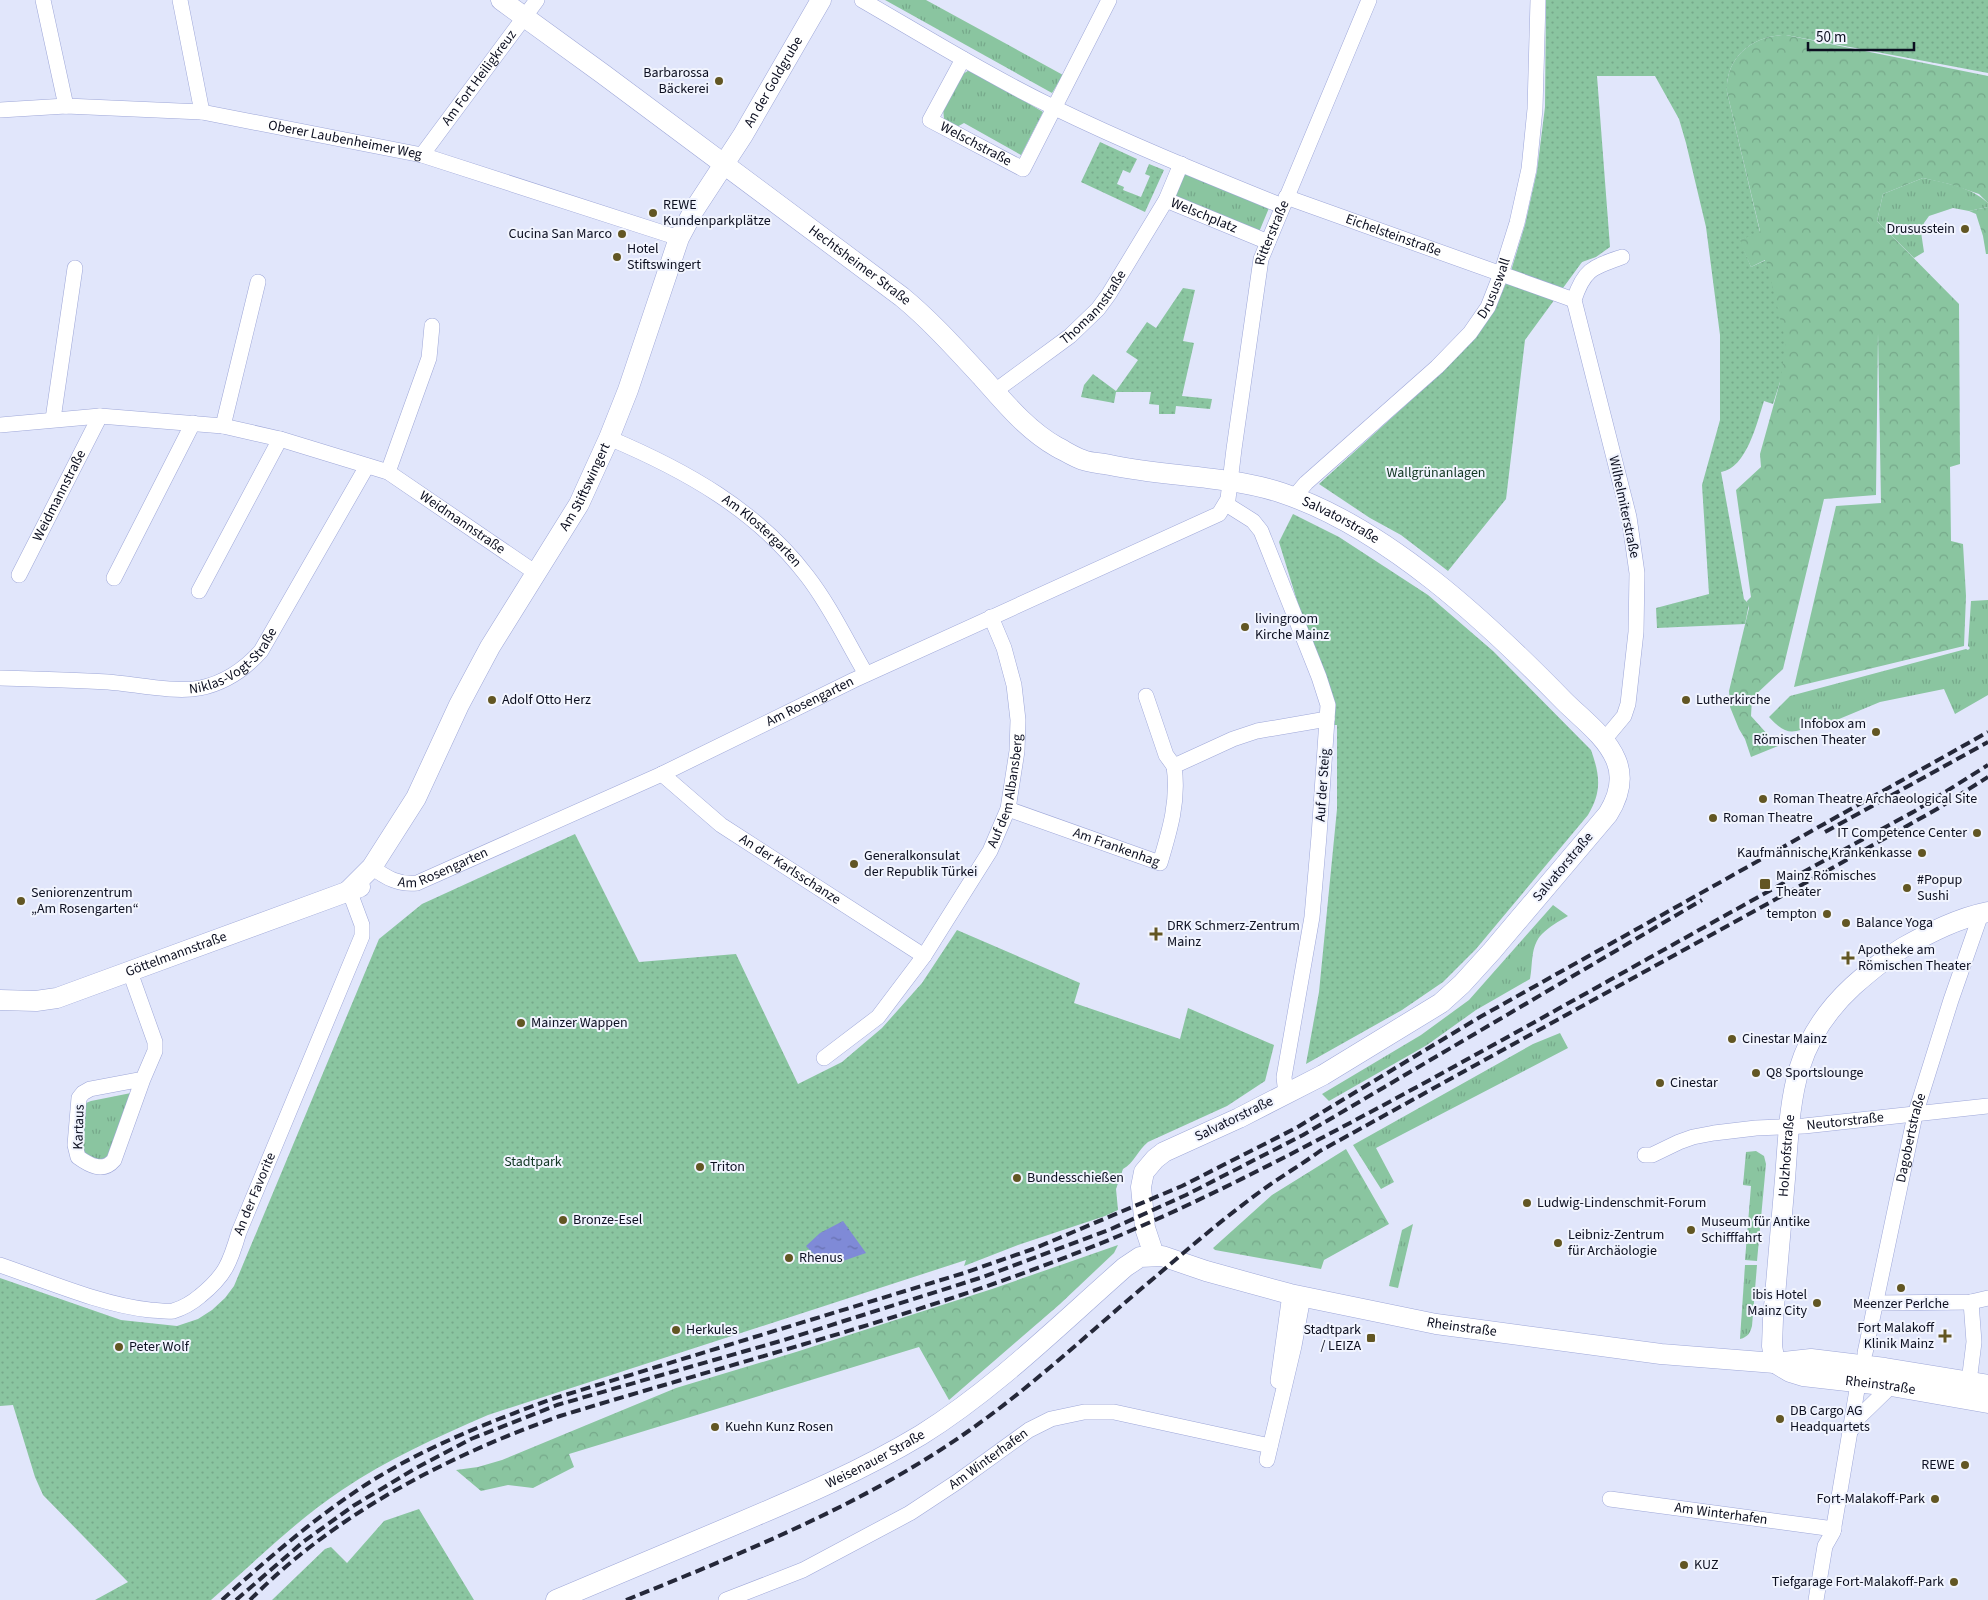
<svg xmlns="http://www.w3.org/2000/svg" width="1988" height="1600" font-family="'Source Sans 3',sans-serif">
	<style>
		.grass { fill: url(#grass-tufts) }
		.forest { fill: url(#forest-crowns) }
		.park { fill: url(#park-dots) }
		.water { fill: url(#water-ripples) }
		.lines { fill: none; stroke-linecap: round; stroke-linejoin: round }
		.street-casing { stroke: #9ea7d8; stroke-width: 16 }
		.secondary-casing { stroke: #9ea7d8; stroke-width: 21 }
		.street { stroke: #fff; stroke-width: 15 }
		.secondary { stroke: #fff; stroke-width: 20 }
		.rail { stroke: #252839; stroke-width: 4; stroke-dasharray: 10 5; stroke-linecap: butt }
		.poi-dot { fill: #625623; stroke: #f1f4fe; stroke-width: 2 }
		.labels { text-anchor: middle; dominant-baseline: central; stroke-width: 4; stroke-linejoin: round; paint-order: stroke }
		.poi-label { font-size: 14px; fill: #0c0f20; stroke: #f1f4fe; text-anchor: start }
		.street-label { font-size: 14px; fill: #0c0f20; stroke: #f1f4fe }
		.park-label { font-size: 14px; fill: #113622; stroke: #f1f4fe }
	</style>
	<defs>
		<pattern id="grass-tufts" width="24" height="20" patternUnits="userSpaceOnUse" patternTransform="scale(1.25)"><rect width="24" height="20" fill="#8ac5a0"/><path d="M3 7l-1-3M5 7V3M7 7l1-3M15 17l-1-3M17 17v-4M19 17l1-3" fill="none" stroke="#76a88a"/></pattern>
		<pattern id="forest-crowns" width="20" height="18" patternUnits="userSpaceOnUse" patternTransform="scale(1.25)"><rect width="20" height="18" fill="#8ac5a0"/><path d="M2 6a3 3 0 1 1 6 0M12 15a3 3 0 1 1 6 0" fill="none" stroke="#76a88a"/></pattern>
		<pattern id="park-dots" width="8" height="8" patternUnits="userSpaceOnUse" patternTransform="scale(1.25)"><rect width="8" height="8" fill="#8ac5a0"/><path d="M2 2h.1M6 6h.1" fill="none" stroke="#76a88a" stroke-width="1.8" stroke-linecap="round"/></pattern>
		<pattern id="water-ripples" width="26" height="14" patternUnits="userSpaceOnUse" patternTransform="scale(1.25)"><rect width="26" height="14" fill="#7f8ad7"/><path d="M2 4q2-2 4 0t4 0M15 11q2-2 4 0t4 0" fill="none" stroke="#666fae"/></pattern>
	</defs>
	<rect width="100%" height="100%" fill="#e1e6fb"/>
	<!-- grass -->
	<g class="grass">
		<polygon points="885,0 926,0 1063,75 1052,93"/>
		<polygon points="971,69 1043,112 1021,155 964,123 955,128 948,124 944,119 943,108 958,77"/>
		<polygon points="1186,172 1269,208 1259,232 1175,196"/>
		<path d="M1923,178C1946,183 1971,187 1988,203V207L1969,211L1953,208L1929,216L1924,223L1921,232L1924,252L1914,258L1877,221L1883,194Z"/>
		<path d="M1988,600V695L1955,714L1944,689L1880,702L1815,729L1813,725C1791,735 1785,734 1769,717L1790,696L1966,649L1968,650L1970,648L1968,646L1971,601Z"/>
		<path d="M1553,905L1568,916C1559,921 1549,927 1542,934C1530,946 1533,965 1530,979L1476,1010L1427,1045L1329,1101L1322,1094L1421,1035L1469,1000Z"/>
		<polygon points="1560,1033 1568,1048 1376,1148 1394,1182 1381,1189 1353,1145 1533,1044"/>
		<path d="M131,1093L107,1157C98,1162 90,1158 82,1152L80,1143L86,1103L91,1101Z"/>
		<polygon points="1756,1151 1764,1156 1766,1164 1757,1261 1745,1260 1751,1186 1743,1185 1746,1152"/>
		<polygon points="1413,1224 1398,1288 1389,1286 1402,1230"/>
		<path d="M1745,1265H1757L1752,1326C1750,1333 1748,1337 1740,1339Z"/>
	</g>
	<!-- forest -->
	<g class="forest">
		<path d="M1786,35L1988,76V203L1979,194L1949,184L1923,178L1883,194L1877,221L1959,304L1960,464L1950,467L1951,541L1963,544L1966,596L1964,646L1794,687L1836,506L1881,503L1878,333L1876,495L1824,499L1783,669L1752,698L1751,716L1778,746L1751,757L1745,739L1739,729L1730,707L1729,691L1749,608L1747,601L1751,597L1736,490L1761,467L1760,454L1780,382L1765,260L1751,267L1739,240L1760,231L1727,92C1725,57 1753,35 1786,35Z"/>
		<polygon points="1988,207 1988,254 1986,254 1983,236 1976,214 1969,211"/>
		<polygon points="1346,1149 1389,1224 1324,1260 1321,1269 1215,1250 1213,1248 1272,1195"/>
		<polygon points="1118,1245 1114,1253 1060,1304 949,1400 919,1347 569,1454 574,1467 533,1488 508,1485 481,1491 456,1470 478,1467 502,1460 676,1388 796,1352 992,1289"/>
	</g>
	<!-- park -->
	<g class="park">
		<path d="M1546,0H1988V73L1786,35C1753,35 1725,57 1727,92L1760,232L1740,240L1751,267L1766,260L1786,343L1780,382L1773,404L1764,401C1757,422 1747,468 1721,472L1744,599L1749,604L1745,624L1657,628L1656,608L1709,594L1702,485L1720,420V335L1706,227L1686,143L1679,119L1655,76H1597L1610,247L1596,257L1582,262L1525,340L1506,499L1448,571L1401,535L1370,518L1319,484L1442,372L1494,311L1510,274L1525,225L1537,171L1545,107Z"/>
		<polygon points="1100,142 1137,159 1130,173 1123,170 1117,184 1124,187 1123,190 1141,197 1150,176 1145,174 1149,164 1164,170 1145,212 1081,182"/>
		<polygon points="1183,288 1195,290 1183,341 1194,343 1182,396 1212,399 1210,409 1176,406 1175,414 1159,414 1159,405 1149,404 1151,392 1116,392 1114,403 1081,397 1084,385 1093,374 1116,391 1138,360 1126,352 1147,322 1156,328"/>
		<path d="M1293,514L1339,537L1428,595L1493,651L1591,750C1600,775 1602,792 1588,815L1476,949L1443,982L1402,1010L1306,1064L1319,992L1337,809V725H1332L1306,630L1279,542Z"/>
		<path d="M575,834L639,962L736,954L798,1084L842,1062L882,1028L922,983L957,930L1080,983L1074,1003L1180,1039L1188,1008L1274,1045L1265,1081L1227,1106L1148,1142C1138,1150 1134,1163 1123,1169L1116,1189L1118,1210L1105,1216L1018,1245L964,1266L966,1260L488,1415C437,1437 388,1459 342,1490C295,1521 254,1563 211,1600H95L128,1582L43,1495L35,1477L13,1405L0,1406V1278L121,1320L177,1326L198,1319L212,1310L225,1298L234,1286L379,939L422,904Z"/>
		<polygon points="419,1509 474,1600 272,1600 325,1549 331,1547 347,1563 384,1521"/>
	</g>
	<!-- water -->
	<path class="water" d="M843,1221L866,1253C838,1262 829,1272 806,1246L820,1233Z"/>
	<g class="lines">
		<!-- street casing -->
		<g class="street-casing">
			<g id="street">
				<polyline points="43,0 66,106"/>
				<polyline points="180,0 202,112"/>
				<path d="M862,0C926,37 989,76 1055,108C1129,144 1206,175 1282,206"/>
				<path id="s1" d="M963,59L930,120L1023,169L1109,0"/>
				<path id="s2" d="M0,110L66,106L202,112L422,155L679,238"/>
				<path id="s3" d="M422,155L537,0"/>
				<path id="s4" d="M1286,197L1574,300"/>
				<path id="s5" d="M1166,200L1268,242"/>
				<path id="s6" d="M995,391L1070,336L1098,309L1109,294L1166,200L1181,164"/>
				<polyline points="53,419 75,268"/>
				<path id="s7" d="M0,425L100,416L223,426L280,439L388,472L536,573"/>
				<polyline points="223,426 258,282"/>
				<path id="s8" d="M609,438C685,470 757,510 807,576C831,607 847,642 866,674"/>
				<polyline points="388,472 429,358 432,326"/>
				<path id="s9" d="M1294,497L1306,483L1437,367L1470,333L1488,307L1501,274L1517,223L1529,169L1535,109L1538,0"/>
				<polyline points="1226,504 1253,521 1261,531 1319,677 1328,705 1319,836 1312,917 1284,1077 1286,1094"/>
				<path id="s10" d="M19,575L100,416"/>
				<polyline points="114,578 193,423"/>
				<polyline points="199,591 280,439"/>
				<path id="s11" d="M0,678C36,679 72,680 108,682C135,684 174,693 200,688C224,683 245,669 261,651L367,466"/>
				<polyline points="1146,696 1166,755 1174,766"/>
				<path d="M1604,740L1624,716L1628,704L1636,632L1637,573L1629,517L1574,300C1584,269 1593,267 1622,257"/>
				<path id="s12" d="M662,774L721,825L924,956"/>
				<path id="s13" d="M1008,809L1160,863C1170,830 1179,800 1174,766L1233,739L1257,731L1327,719"/>
				<path id="s14" d="M372,867C386,878 399,885 417,883L662,774L854,680L1219,514L1228,499L1230,482L1234,449L1261,259L1369,0"/>
				<path d="M130,972L155,1042V1051L143,1079L90,1089L83,1093L79,1098L75,1145L78,1157C89,1165 103,1173 114,1160L143,1079"/>
				<path id="s15" d="M824,1058L878,1017L924,956L990,851L1008,809L1017,751L1018,720L1014,685L1004,648L991,617"/>
				<path id="s16" d="M1645,1155H1652L1679,1142L1693,1137L1714,1133L1756,1128L1804,1126L1988,1106"/>
				<path id="s17" d="M0,1265C47,1281 102,1305 150,1310C157,1310 166,1312 173,1311C183,1308 193,1302 200,1296C225,1276 230,1263 239,1232L362,936V925L349,890"/>
				<polyline points="1875,1303 1971,1302 1988,1298"/>
				<path id="s18" d="M1865,1353L1915,1115L1951,1000L1981,914"/>
				<polyline points="1278,1381 1290,1294"/>
				<polyline points="1969,1382 1974,1342 1971,1302"/>
				<polyline points="1852,1429 1858,1418 1891,1386"/>
				<polyline points="1267,1460 1294,1346 1303,1297"/>
				<path id="s19" d="M1610,1499L1834,1529"/>
				<path id="s20" d="M726,1600L803,1570L910,1513L957,1482L1029,1430L1051,1419L1084,1412H1114L1270,1446"/>
				<polyline points="1816,1600 1825,1546 1833,1532 1860,1372"/>
			</g>
		</g>
		<!-- secondary casing -->
		<g class="secondary-casing">
			<g id="secondary">
				<path id="s21" d="M501,0L603,74L902,297C931,321 956,349 982,377C1005,403 1027,430 1057,447C1065,451 1074,457 1083,460C1091,463 1101,463 1110,465C1166,477 1227,475 1282,493C1387,528 1488,623 1564,701C1582,719 1606,736 1616,760C1624,779 1618,798 1608,814L1492,951L1462,984L1441,1003L1323,1075L1239,1118L1164,1152L1155,1159L1144,1172L1141,1187L1145,1228L1154,1255"/>
				<path id="s22" d="M349,890L372,867L416,798L459,705L490,647L579,504L609,438L628,390L679,238L694,210L743,135L821,0"/>
				<path id="s23" d="M0,1000L36,1001L57,998L360,887"/>
				<path id="s24" d="M1775,1363L1772,1346L1773,1319C1777,1273 1781,1226 1785,1179C1791,1100 1790,1044 1853,986C1870,971 1885,958 1904,947C1931,932 1958,918 1988,912"/>
				<path id="s25" d="M1775,1363L1790,1372L1803,1376L1891,1386L1988,1403"/>
				<path id="s26" d="M556,1600C615,1575 675,1550 734,1525C798,1498 861,1471 921,1435C996,1388 1059,1325 1125,1267L1140,1257L1162,1256L1206,1271L1290,1294L1436,1324L1661,1354L1775,1363L1811,1359L1885,1368L1988,1385"/>
			</g>
		</g>
		<!-- street -->
		<use href="#street" class="street"/>
		<!-- secondary -->
		<use href="#secondary" class="secondary"/>
		<!-- rail -->
		<g class="rail">
			<polyline points="1825,832 1988,742"/>
			<path d="M222,1600C271,1556 321,1512 378,1477C433,1444 494,1420 555,1398L964,1273L1033,1249L1182,1186L1296,1128L1480,1017L1988,732"/>
			<polyline points="236,1600 303,1542 353,1506 416,1468 471,1439 557,1405 784,1340 983,1277 1111,1229 1186,1195 1303,1135 1702,900"/>
			<path d="M250,1600C335,1514 447,1456 560,1416C746,1359 937,1312 1116,1237C1206,1199 1292,1154 1378,1108C1558,1011 1735,908 1915,811L1988,765"/>
			<path d="M626,1600C745,1552 865,1504 970,1430C1035,1384 1093,1329 1154,1278C1189,1248 1224,1218 1261,1191C1280,1177 1301,1165 1320,1151L1834,867L1937,809L1988,777"/>
		</g>
	</g>
	<!-- markers -->
	<g class="poi-dot">
		<circle cx="719" cy="81" r="5"/>
		<circle cx="653" cy="213" r="5"/>
		<circle cx="1965" cy="229" r="5"/>
		<circle cx="622" cy="234" r="5"/>
		<circle cx="617" cy="257" r="5"/>
		<circle cx="1245" cy="627" r="5"/>
		<circle cx="492" cy="700" r="5"/>
		<circle cx="1686" cy="700" r="5"/>
		<circle cx="1876" cy="732" r="5"/>
		<circle cx="1763" cy="799" r="5"/>
		<circle cx="1713" cy="818" r="5"/>
		<circle cx="1977" cy="833" r="5"/>
		<circle cx="1922" cy="853" r="5"/>
		<circle cx="854" cy="864" r="5"/>
		<rect x="1759" y="878" width="12" height="12" rx="2.5"/>
		<circle cx="1907" cy="888" r="5"/>
		<circle cx="21" cy="901" r="5"/>
		<circle cx="1827" cy="914" r="5"/>
		<circle cx="1846" cy="923" r="5"/>
		<path d="M1153.5 926.5h5v5h5v5h-5v5h-5v-5h-5v-5h5z"/>
		<path d="M1845.5 950.5h5v5h5v5h-5v5h-5v-5h-5v-5h5z"/>
		<circle cx="521" cy="1023" r="5"/>
		<circle cx="1732" cy="1039" r="5"/>
		<circle cx="1756" cy="1073" r="5"/>
		<circle cx="1660" cy="1083" r="5"/>
		<circle cx="700" cy="1167" r="5"/>
		<circle cx="1017" cy="1178" r="5"/>
		<circle cx="1527" cy="1203" r="5"/>
		<circle cx="563" cy="1220" r="5"/>
		<circle cx="1691" cy="1230" r="5"/>
		<circle cx="1558" cy="1243" r="5"/>
		<circle cx="789" cy="1258" r="5"/>
		<circle cx="1901" cy="1288" r="5"/>
		<circle cx="1817" cy="1303" r="5"/>
		<circle cx="676" cy="1330" r="5"/>
		<path d="M1942.5 1328.5h5v5h5v5h-5v5h-5v-5h-5v-5h5z"/>
		<rect x="1366" y="1333" width="10" height="10" rx="2.5"/>
		<circle cx="119" cy="1347" r="5"/>
		<circle cx="1780" cy="1419" r="5"/>
		<circle cx="715" cy="1427" r="5"/>
		<circle cx="1965" cy="1465" r="5"/>
		<circle cx="1935" cy="1499" r="5"/>
		<circle cx="1684" cy="1565" r="5"/>
		<circle cx="1954" cy="1582" r="5"/>
	</g>
	<g class="labels">
		<!-- poi labels -->
		<g class="poi-label">
			<text x="709" y="73" text-anchor="end">Barbarossa<tspan x="709" dy="16">Bäckerei</tspan></text>
			<text x="663" y="205">REWE<tspan x="663" dy="16">Kundenparkplätze</tspan></text>
			<text x="1955" y="229" text-anchor="end">Drususstein</text>
			<text x="612" y="234" text-anchor="end">Cucina San Marco</text>
			<text x="627" y="249">Hotel<tspan x="627" dy="16">Stiftswingert</tspan></text>
			<text x="1255" y="619">livingroom<tspan x="1255" dy="16">Kirche Mainz</tspan></text>
			<text x="502" y="700">Adolf Otto Herz</text>
			<text x="1696" y="700">Lutherkirche</text>
			<text x="1866" y="724" text-anchor="end">Infobox am<tspan x="1866" dy="16">Römischen Theater</tspan></text>
			<text x="1773" y="799">Roman Theatre Archaeological Site</text>
			<text x="1723" y="818">Roman Theatre</text>
			<text x="1967" y="833" text-anchor="end">IT Competence Center</text>
			<text x="1912" y="853" text-anchor="end">Kaufmännische Krankenkasse</text>
			<text x="864" y="856">Generalkonsulat<tspan x="864" dy="16">der Republik Türkei</tspan></text>
			<text x="1776" y="876">Mainz Römisches<tspan x="1776" dy="16">Theater</tspan></text>
			<text x="1917" y="880">#Popup<tspan x="1917" dy="16">Sushi</tspan></text>
			<text x="31" y="893">Seniorenzentrum<tspan x="31" dy="16">„Am Rosengarten“</tspan></text>
			<text x="1817" y="914" text-anchor="end">tempton</text>
			<text x="1856" y="923">Balance Yoga</text>
			<text x="1167" y="926">DRK Schmerz-Zentrum<tspan x="1167" dy="16">Mainz</tspan></text>
			<text x="1858" y="950">Apotheke am<tspan x="1858" dy="16">Römischen Theater</tspan></text>
			<text x="531" y="1023">Mainzer Wappen</text>
			<text x="1742" y="1039">Cinestar Mainz</text>
			<text x="1766" y="1073">Q8 Sportslounge</text>
			<text x="1670" y="1083">Cinestar</text>
			<text x="710" y="1167">Triton</text>
			<text x="1027" y="1178">Bundesschießen</text>
			<text x="1537" y="1203">Ludwig-Lindenschmit-Forum</text>
			<text x="573" y="1220">Bronze-Esel</text>
			<text x="1701" y="1222">Museum für Antike<tspan x="1701" dy="16">Schifffahrt</tspan></text>
			<text x="1568" y="1235">Leibniz-Zentrum<tspan x="1568" dy="16">für Archäologie</tspan></text>
			<text x="799" y="1258">Rhenus</text>
			<text x="1807" y="1295" text-anchor="end">ibis Hotel<tspan x="1807" dy="16">Mainz City</tspan></text>
			<text x="1901" y="1304" text-anchor="middle">Meenzer Perlche</text>
			<text x="1934" y="1328" text-anchor="end">Fort Malakoff<tspan x="1934" dy="16">Klinik Mainz</tspan></text>
			<text x="686" y="1330">Herkules</text>
			<text x="1361" y="1330" text-anchor="end">Stadtpark<tspan x="1361" dy="16">/ LEIZA</tspan></text>
			<text x="129" y="1347">Peter Wolf</text>
			<text x="1790" y="1411">DB Cargo AG<tspan x="1790" dy="16">Headquartets</tspan></text>
			<text x="725" y="1427">Kuehn Kunz Rosen</text>
			<text x="1955" y="1465" text-anchor="end">REWE</text>
			<text x="1925" y="1499" text-anchor="end">Fort-Malakoff-Park</text>
			<text x="1694" y="1565">KUZ</text>
			<text x="1944" y="1582" text-anchor="end">Tiefgarage Fort-Malakoff-Park</text>
		</g>
		<!-- street labels -->
		<g class="street-label">
			<text stroke="none"><textPath href="#s3" startOffset="96">Am Fort Heiligkreuz</textPath></text>
			<text stroke="none"><textPath href="#s22" startOffset="918">An der Goldgrube</textPath></text>
			<text stroke="none"><textPath href="#s2" startOffset="348">Oberer Laubenheimer Weg</textPath></text>
			<text stroke="none"><textPath href="#s1" startOffset="121">Welschstraße</textPath></text>
			<text stroke="none"><textPath href="#s5" startOffset="41">Welschplatz</textPath></text>
			<text stroke="none"><textPath href="#s14" startOffset="1220">Ritterstraße</textPath></text>
			<text stroke="none"><textPath href="#s4" startOffset="114">Eichelsteinstraße</textPath></text>
			<text stroke="none"><textPath href="#s21" startOffset="446">Hechtsheimer Straße</textPath></text>
			<text stroke="none"><textPath href="#s9" startOffset="292">Drususwall</textPath></text>
			<text stroke="none"><textPath href="#s6" startOffset="130">Thomannstraße</textPath></text>
			<text stroke="none"><textPath href="#s22" startOffset="469">Am Stiftswingert</textPath></text>
			<text stroke="none"><textPath href="#s10" startOffset="89">Weidmannstraße</textPath></text>
			<text transform="translate(1624 507) rotate(78)">Wilhelmiterstraße</text>
			<text stroke="none"><textPath href="#s21" startOffset="1011">Salvatorstraße</textPath></text>
			<text stroke="none"><textPath href="#s7" startOffset="485">Weidmannstraße</textPath></text>
			<text stroke="none"><textPath href="#s8" startOffset="180">Am Klostergarten</textPath></text>
			<text stroke="none"><textPath href="#s11" startOffset="244">Niklas-Vogt-Straße</textPath></text>
			<text stroke="none"><textPath href="#s14" startOffset="482">Am Rosengarten</textPath></text>
			<text transform="translate(1323 785) rotate(-86)">Auf der Steig</text>
			<text stroke="none"><textPath href="#s15" startOffset="331">Auf dem Albansberg</textPath></text>
			<text stroke="none"><textPath href="#s13" startOffset="115">Am Frankenhag</textPath></text>
			<text stroke="none"><textPath href="#s14" startOffset="78">Am Rosengarten</textPath></text>
			<text transform="translate(1563 867) rotate(-50)">Salvatorstraße</text>
			<text stroke="none"><textPath href="#s12" startOffset="160">An der Karlsschanze</textPath></text>
			<text stroke="none"><textPath href="#s23" startOffset="184">Göttelmannstraße</textPath></text>
			<text transform="translate(1234 1119) rotate(-26)">Salvatorstraße</text>
			<text stroke="none"><textPath href="#s16" startOffset="205">Neutorstraße</textPath></text>
			<text transform="translate(79 1127) rotate(-88)">Kartaus</text>
			<text stroke="none"><textPath href="#s18" startOffset="220">Dagobertstraße</textPath></text>
			<text stroke="none"><textPath href="#s24" startOffset="208">Holzhofstraße</textPath></text>
			<text stroke="none"><textPath href="#s17" startOffset="329">An der Favorite</textPath></text>
			<text stroke="none"><textPath href="#s26" startOffset="1014">Rheinstraße</textPath></text>
			<text stroke="none"><textPath href="#s25" startOffset="109">Rheinstraße</textPath></text>
			<text stroke="none"><textPath href="#s26" startOffset="349">Weisenauer Straße</textPath></text>
			<text stroke="none"><textPath href="#s20" startOffset="299">Am Winterhafen</textPath></text>
			<text stroke="none"><textPath href="#s19" startOffset="112">Am Winterhafen</textPath></text>
		</g>
		<!-- park labels -->
		<g class="park-label">
			<text x="1436" y="473">Wallgrünanlagen</text>
			<text x="533" y="1162">Stadtpark</text>
		</g>
	</g>
	<!-- scale -->
	<path d="M1808 42v8h106v-8" fill="none" stroke="#0c0f20" stroke-width="2.5"/>
	<text x="1816" y="42" font-size="15" fill="#0c0f20" stroke="#f1f4fe" stroke-width="4" paint-order="stroke">50 m</text>
</svg>
